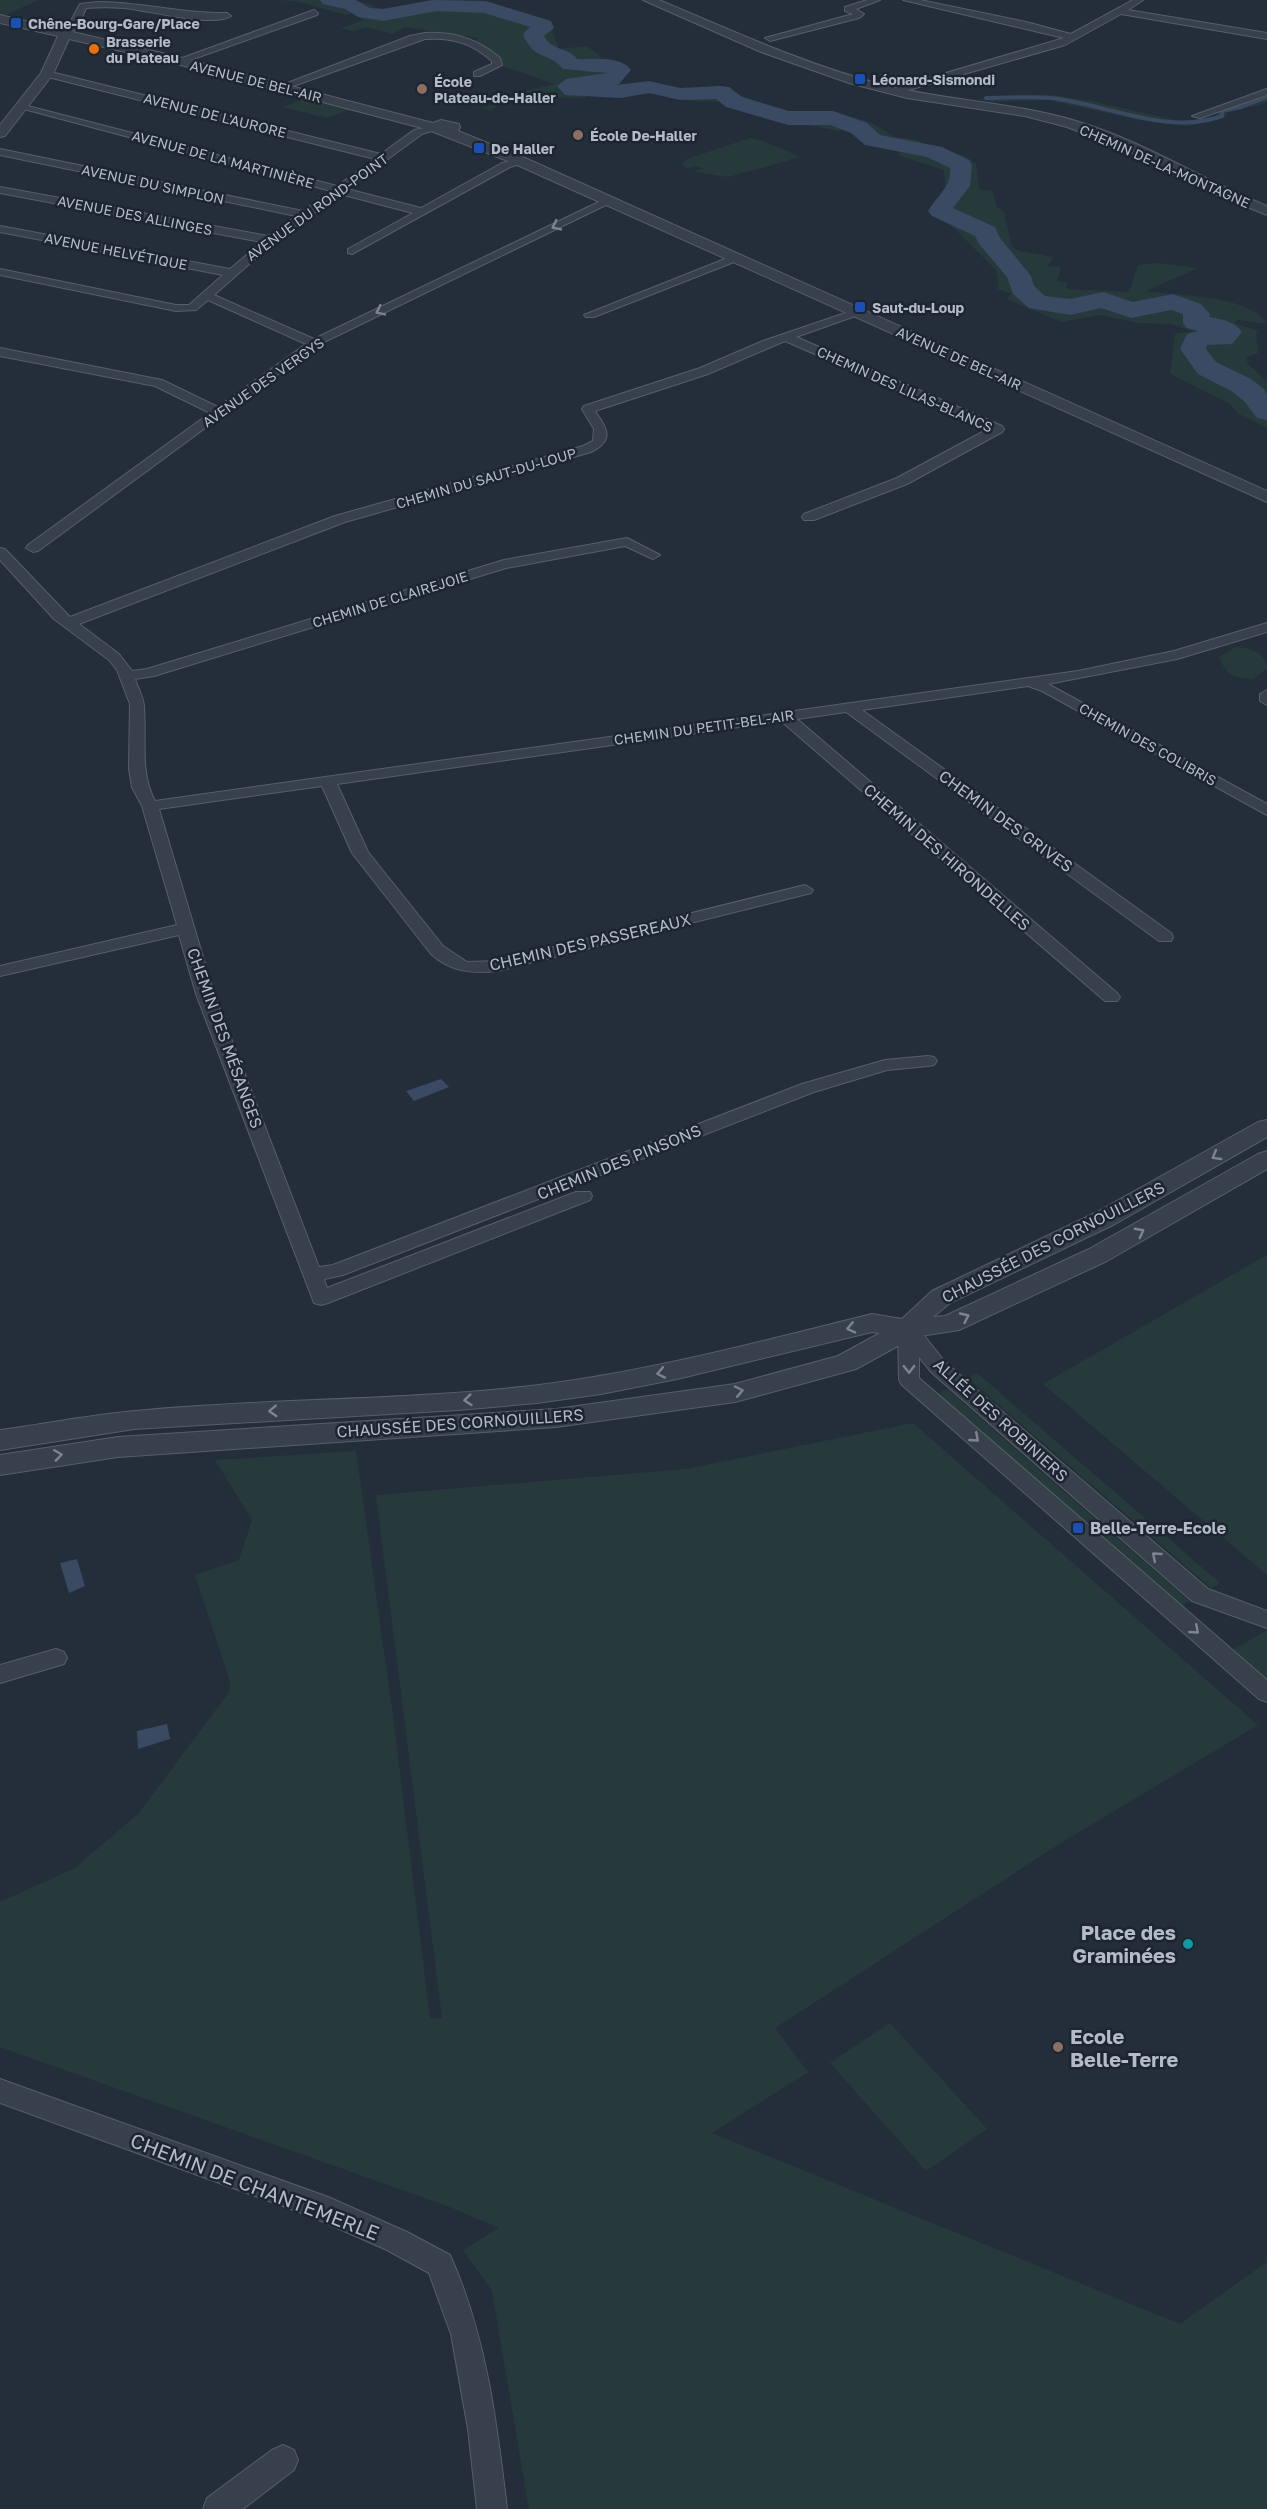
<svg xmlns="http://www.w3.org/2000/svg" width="1267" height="2509" font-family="'Golos Text',sans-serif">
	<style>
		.green { fill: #263a3c }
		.water { fill: #394a62 }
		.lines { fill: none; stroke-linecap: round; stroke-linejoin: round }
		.stream { stroke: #394a62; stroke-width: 4 }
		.river { fill: #394a62; fill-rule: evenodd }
		.minor-casing { stroke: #565e6a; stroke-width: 2 }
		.tertiary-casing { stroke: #565e6a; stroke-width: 2 }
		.minor { fill: #38404c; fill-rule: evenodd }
		.tertiary { fill: #38404c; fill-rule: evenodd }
		.oneway { stroke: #7c8490 }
		.transit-dot { fill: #1a4fb4; stroke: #1d2531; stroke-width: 2 }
		.food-dot { fill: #e8710a; stroke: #1d2531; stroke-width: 2 }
		.education-dot { fill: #8d6e63; stroke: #1d2531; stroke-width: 2 }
		.culture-dot { fill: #0f9aa8; stroke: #1d2531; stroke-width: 2 }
		.labels { text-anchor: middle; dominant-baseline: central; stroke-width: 5; stroke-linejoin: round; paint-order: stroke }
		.far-poi-label { font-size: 14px; font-weight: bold; fill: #b4bbc7; stroke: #1d2531; text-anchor: start }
		.far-street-label { font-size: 14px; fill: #b4bbc7; stroke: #1d2531 }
		.street-label { font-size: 16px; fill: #b4bbc7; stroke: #1d2531 }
		.poi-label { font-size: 16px; font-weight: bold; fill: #b4bbc7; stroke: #1d2531; text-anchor: start }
		.near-poi-label { font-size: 20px; font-weight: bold; fill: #b4bbc7; stroke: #1d2531; text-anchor: end }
		.near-street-label { font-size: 20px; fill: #b4bbc7; stroke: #1d2531 }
	</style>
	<rect width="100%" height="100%" fill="#242e3b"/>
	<!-- green -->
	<g class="green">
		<polygon points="0,0 39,0 3,16 0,14"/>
		<path d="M280,0H351L370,4L376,8L397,10L414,5L455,0L492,4V6L548,22L559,49L587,46L602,58L575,64L577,68H615L617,72L606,80L578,81L566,84L569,89L585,95L586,98C549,99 525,89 491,110L481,108L496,104L513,94L555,84L503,66L500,58L475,41L478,38L404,27L393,34L365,27L353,31L341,28L363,20L352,13L346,15L299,2Z"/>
		<polygon points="718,85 767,107 752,111 727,102 691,101 654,93 644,95 622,94 646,88 668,87 676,90 690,90"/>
		<path d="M1267,94V103L1228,112L1225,118L1187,126L1144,121L1048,100L991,102L976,99L1050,95L1092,101L1187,123C1197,118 1208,118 1218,115L1215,111Z"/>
		<polygon points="304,99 348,110 327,118 283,107"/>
		<path d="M766,113L798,121L824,118L838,113L870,122L895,137L918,140L926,145L962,155L976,163L979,189L992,191L997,207L1004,212L1012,247L1019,251L1053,257L1048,266L1061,267L1057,281L1067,282L1066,289L1129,292L1138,265L1158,263L1198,268L1146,291C1177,296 1251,295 1267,324L1238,320L1235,323L1258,331L1256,334L1258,353L1246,357L1248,364L1267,382V428L1239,414L1229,403L1170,374L1175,334L1193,331L1171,324L1138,323L1100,315L1061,322L1007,299L1011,294L998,289V278L996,270L955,229L934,215V204L945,188L944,170L897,155L900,152L867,142L855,131L845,128L839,131L758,116Z"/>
		<polygon points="750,138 760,140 801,157 728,177 696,172 693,171 703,169 698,166 687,168 682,164 687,159"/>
		<path d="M1235,647C1251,648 1263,651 1267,668L1253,679C1233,678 1227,676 1219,657Z"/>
		<polygon points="1267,1255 1267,1575 1043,1384"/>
		<polygon points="977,1373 1220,1583 1211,1588 968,1378"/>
		<polygon points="947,1389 1189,1601 1179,1607 938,1394"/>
		<polygon points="913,1423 1258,1725 1064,1841 775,2028 808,2072 712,2133 1180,2324 1267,2262 1267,2509 529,2509 492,2291 463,2250 499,2228 450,2207 0,2047 0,1902 75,1868 138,1814 229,1692 230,1681 195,1575 239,1560 252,1520 215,1460 356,1451 393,1716 430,2019 442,2018 376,1495 686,1469"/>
		<polygon points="1267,1630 1267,1683 1231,1651"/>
		<polygon points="890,2023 987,2129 926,2171 830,2063"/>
	</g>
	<!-- water -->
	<g class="water">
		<polygon points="441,1079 449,1087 414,1101 406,1091"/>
		<polygon points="77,1559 85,1586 69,1593 60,1563"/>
		<polygon points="167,1724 170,1739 138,1749 137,1731"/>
	</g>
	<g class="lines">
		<!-- stream -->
		<path class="stream" d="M986,98C1007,98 1030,96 1051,98C1107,104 1166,136 1222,116V111L1241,107L1267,97"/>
		<!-- river -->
		<path class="river" d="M320,0H356L370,8L383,9L432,0L486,1L551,21L554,28L544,36C551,51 569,47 577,59C593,60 621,55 631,70L619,84L616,85L649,81L680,88L721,86L729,87L742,97L789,111H833L867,123L880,135L942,147L969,160L972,165L970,186L953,208L995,227L1000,238L1031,276L1034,286L1045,296L1070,299L1103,292L1133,302L1173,294L1201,304L1210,314L1209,317C1222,319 1234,321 1242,332L1232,344L1207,345L1206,349L1216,362L1251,379L1264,389L1267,394V420L1257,418L1244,401L1231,391L1198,374L1180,349L1187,334L1198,331L1187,328L1183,323V314L1171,310L1131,318L1101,308L1070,315L1029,308L1013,294L1007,277L979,244L975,236L932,216L928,211C937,196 952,186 950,168L927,157L865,145L851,133L830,125H788L726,107L716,99L680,100L649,93L621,98L565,95L557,86L566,79L607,73L563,69C550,52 533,61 523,34L530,27L484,13L437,11L383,21L358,17L345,9L323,4Z"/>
		<!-- minor casing -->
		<g class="minor-casing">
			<g id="minor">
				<polygon points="867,0 880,0 856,9 864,14 859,18 770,41 765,38 853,14 845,11 845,7"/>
				<polygon points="903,0 920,0 1026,22 1071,34 1133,0 1143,0 1128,10 1267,33 1267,39 1121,14 1065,45 895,94 892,93 892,89 1064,38"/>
				<path d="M98,2C141,2 183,14 227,13L231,16C214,28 147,10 124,8C111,7 99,7 86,8C81,19 76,36 62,36L60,34L67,28L80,4Z"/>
				<polygon points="314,10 318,13 317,15 182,63 174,61"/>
				<path d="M425,33C454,31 478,39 500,58L502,65L480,76H474V72L492,64V61C472,43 452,37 425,39L285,89L277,87L410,36Z"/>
				<polygon points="47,71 381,154 414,130 435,126 435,130 422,134 347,189 421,208 502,163 524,159 524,163 510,167 352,254 348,253 348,249 413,213 340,194 274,242 214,295 314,339 605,199 614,201 318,345 38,551 33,552 26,548 28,545 210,413 155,386 0,356 0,348 162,380 218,407 306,344 208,300 196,310 176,311 0,275 0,269 176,305 189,305 223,275 0,232 0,226 230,269 262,242 0,193 0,187 268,236 296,216 0,155 0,149 303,211 331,191 20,108 20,104 337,186 375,159 44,76 44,72"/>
				<polygon points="1267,89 1267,95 1200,118 1192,116"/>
				<polygon points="735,255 740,258 739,260 594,317 586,317 584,315"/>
				<path d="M857,309L861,310V314L796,337L1002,426L1004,429L1002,432L907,484L814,520H804L802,517L804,514L897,478L988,429L785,341L708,374L595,411C607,429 615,440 591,452L345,522L79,624L119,654L132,671L147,669L504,560L627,538L660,555L653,559L625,546L506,568L154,676L135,679C138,688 144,698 144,707C147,739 139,771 155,801L1078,671L1174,651L1267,623V632L1177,659L1048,684L1267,804V815L1042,691L1028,686L862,710L1171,933L1173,937L1171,941H1159L846,712L797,719L1117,993L1120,997L1117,1001H1105L781,721L337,784L368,852L443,946L467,962L498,961L805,885L813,890L811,893L498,971C472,974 451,972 431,954L352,853L322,786L159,809L214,994L319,1267L333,1265L802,1084L885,1060L928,1056L934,1057L937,1061L934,1065L928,1066L887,1070L814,1092L343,1275L324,1279L327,1288L576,1192H590L592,1196L590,1200L328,1303L321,1305L314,1303L196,994L179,935L0,976V966L177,925L142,806L132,787L129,769L130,704L117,670L109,660L54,619L0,560V548L5,549L70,617L335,516L583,446L593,441L594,429L582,409L584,406L700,368L763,341Z"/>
				<polygon points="1267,690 1267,705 1260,701 1260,694"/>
				<polygon points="908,1322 915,1324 945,1362 1208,1589 1267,1611 1267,1628 1192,1601 931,1372 919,1357 919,1378 1267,1680 1267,1702 1259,1699 902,1385 899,1380 898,1329 901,1324"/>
				<polygon points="56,1649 64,1652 67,1658 64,1664 0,1683 0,1665"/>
				<path d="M0,2079L328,2197L407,2232L450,2255C486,2335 497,2422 507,2509H477L468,2429L451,2334L429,2273L387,2250L310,2216L0,2103Z"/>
				<polygon points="283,2445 294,2450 298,2460 294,2470 243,2509 203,2509 207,2498 272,2450"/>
			</g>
		</g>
		<!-- tertiary casing -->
		<g class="tertiary-casing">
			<g id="tertiary">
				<path d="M643,0H659C733,31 806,65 884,85C947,101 1013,102 1076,121C1143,141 1203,180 1267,206V215L1213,193L1117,146L1067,127L1025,116L907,98L849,83L761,52Z"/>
				<polygon points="0,15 179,57 433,123 441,120 459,124 460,127 458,131 525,158 1267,491 1267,502 515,164 426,129 177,64 69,39 53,74 5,136 0,137 0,125 41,73 58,36 0,23"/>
				<path d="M1267,1120V1137L1115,1224L950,1303L933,1317L945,1316L1089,1249L1258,1154L1267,1151V1169L1107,1261L959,1330L914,1337L856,1369L735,1402L556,1427L118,1457L0,1475V1455L118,1437L556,1409L735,1384L838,1356L880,1333L872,1332L677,1379L601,1394L537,1403L458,1410L134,1429L0,1450V1430C45,1424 90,1415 135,1411C269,1398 405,1401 539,1385C652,1371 762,1341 872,1314L902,1319L932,1291L1097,1212L1258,1122Z"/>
			</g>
		</g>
		<!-- minor -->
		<use href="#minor" class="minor"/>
		<!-- tertiary -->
		<use href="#tertiary" class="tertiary"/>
	</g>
	<!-- one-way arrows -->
	<defs><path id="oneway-chevron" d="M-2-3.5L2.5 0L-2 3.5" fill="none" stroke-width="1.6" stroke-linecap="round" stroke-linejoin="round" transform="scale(1.5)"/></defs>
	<g class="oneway">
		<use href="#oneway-chevron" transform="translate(556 226) rotate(154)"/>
		<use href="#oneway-chevron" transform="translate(380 311) rotate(154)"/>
		<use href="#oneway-chevron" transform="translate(1216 1156) rotate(150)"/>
		<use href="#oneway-chevron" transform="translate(1140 1232) rotate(-28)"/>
		<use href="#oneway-chevron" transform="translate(965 1317) rotate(-25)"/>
		<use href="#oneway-chevron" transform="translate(851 1328) rotate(167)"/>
		<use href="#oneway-chevron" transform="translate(909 1369) rotate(89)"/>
		<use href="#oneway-chevron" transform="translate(661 1373) rotate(169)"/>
		<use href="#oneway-chevron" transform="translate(739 1391) rotate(-12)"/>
		<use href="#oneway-chevron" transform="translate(468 1400) rotate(174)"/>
		<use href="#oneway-chevron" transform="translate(273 1411) rotate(177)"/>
		<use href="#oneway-chevron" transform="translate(975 1438) rotate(41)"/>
		<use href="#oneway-chevron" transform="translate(58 1455) rotate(-8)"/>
		<use href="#oneway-chevron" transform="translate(1156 1556) rotate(-139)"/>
		<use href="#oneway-chevron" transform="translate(1195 1630) rotate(41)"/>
	</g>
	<!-- markers -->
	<g class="transit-dot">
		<rect x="10" y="17" width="12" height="12" rx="3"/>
		<rect x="854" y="73" width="12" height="12" rx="3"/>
		<rect x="473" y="142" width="12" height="12" rx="3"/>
		<rect x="854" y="301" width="12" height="12" rx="3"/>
		<rect x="1072" y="1522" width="12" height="12" rx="3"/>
	</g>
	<circle class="food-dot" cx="94" cy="49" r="6"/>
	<g class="education-dot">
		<circle cx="422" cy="89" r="6"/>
		<circle cx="578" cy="135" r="6"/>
		<circle cx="1058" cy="2047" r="6"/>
	</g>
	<circle class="culture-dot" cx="1188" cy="1944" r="6"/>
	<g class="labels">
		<!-- far-poi labels -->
		<g class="far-poi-label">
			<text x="28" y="23">Chêne-Bourg-Gare/Place</text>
			<text x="106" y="41">Brasserie<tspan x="106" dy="16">du Plateau</tspan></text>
			<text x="872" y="79">Léonard-Sismondi</text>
			<text x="434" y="81">École<tspan x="434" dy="16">Plateau-de-Haller</tspan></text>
			<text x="590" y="135">École De-Haller</text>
			<text x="491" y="148">De Haller</text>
			<text x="872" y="307">Saut-du-Loup</text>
		</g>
		<!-- far-street labels -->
		<g class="far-street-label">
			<text transform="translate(256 81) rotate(14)">AVENUE DE BEL-AIR</text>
			<text transform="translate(215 115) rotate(14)">AVENUE DE L'AURORE</text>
			<text transform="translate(223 159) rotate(15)">AVENUE DE LA MARTINIÈRE</text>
			<text transform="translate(1165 166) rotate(24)">CHEMIN DE-LA-MONTAGNE</text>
			<text transform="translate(153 184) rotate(12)">AVENUE DU SIMPLON</text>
			<text transform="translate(317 207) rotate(-36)">AVENUE DU ROND-POINT</text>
			<text transform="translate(135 215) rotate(11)">AVENUE DES ALLINGES</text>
			<text transform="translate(116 251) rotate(11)">AVENUE HELVÉTIQUE</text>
			<text transform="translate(959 358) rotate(24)">AVENUE DE BEL-AIR</text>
			<text transform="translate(263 382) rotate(-35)">AVENUE DES VERGYS</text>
			<text transform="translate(905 389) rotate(24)">CHEMIN DES LILAS-BLANCS</text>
			<text transform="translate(486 478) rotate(-16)">CHEMIN DU SAUT-DU-LOUP</text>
			<text transform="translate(390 599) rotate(-17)">CHEMIN DE CLAIREJOIE</text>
			<text transform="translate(704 727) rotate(-8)">CHEMIN DU PETIT-BEL-AIR</text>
			<text transform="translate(1148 744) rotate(29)">CHEMIN DES COLIBRIS</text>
		</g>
		<!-- street labels -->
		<g class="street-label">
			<text transform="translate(1006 821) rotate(36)">CHEMIN DES GRIVES</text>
			<text transform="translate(947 857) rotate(41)">CHEMIN DES HIRONDELLES</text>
			<text transform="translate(590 942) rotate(-13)">CHEMIN DES PASSEREAUX</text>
			<text transform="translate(225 1038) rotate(70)">CHEMIN DES MÉSANGES</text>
			<text transform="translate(619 1162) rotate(-22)">CHEMIN DES PINSONS</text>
			<text transform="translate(1053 1242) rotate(-27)">CHAUSSÉE DES CORNOUILLERS</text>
			<text transform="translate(1001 1420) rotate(42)">ALLÉE DES ROBINIERS</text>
			<text transform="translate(460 1423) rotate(-4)">CHAUSSÉE DES CORNOUILLERS</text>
		</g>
		<!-- poi labels -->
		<g class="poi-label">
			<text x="1090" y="1528">Belle-Terre-Ecole</text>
		</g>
		<!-- near-poi labels -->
		<g class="near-poi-label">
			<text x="1176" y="1932">Place des<tspan x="1176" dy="23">Graminées</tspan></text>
			<text x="1070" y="2036" text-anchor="start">Ecole<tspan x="1070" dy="23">Belle-Terre</tspan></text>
		</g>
		<!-- near-street labels -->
		<g class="near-street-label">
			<text transform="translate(255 2186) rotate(21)">CHEMIN DE CHANTEMERLE</text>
		</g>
	</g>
</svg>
